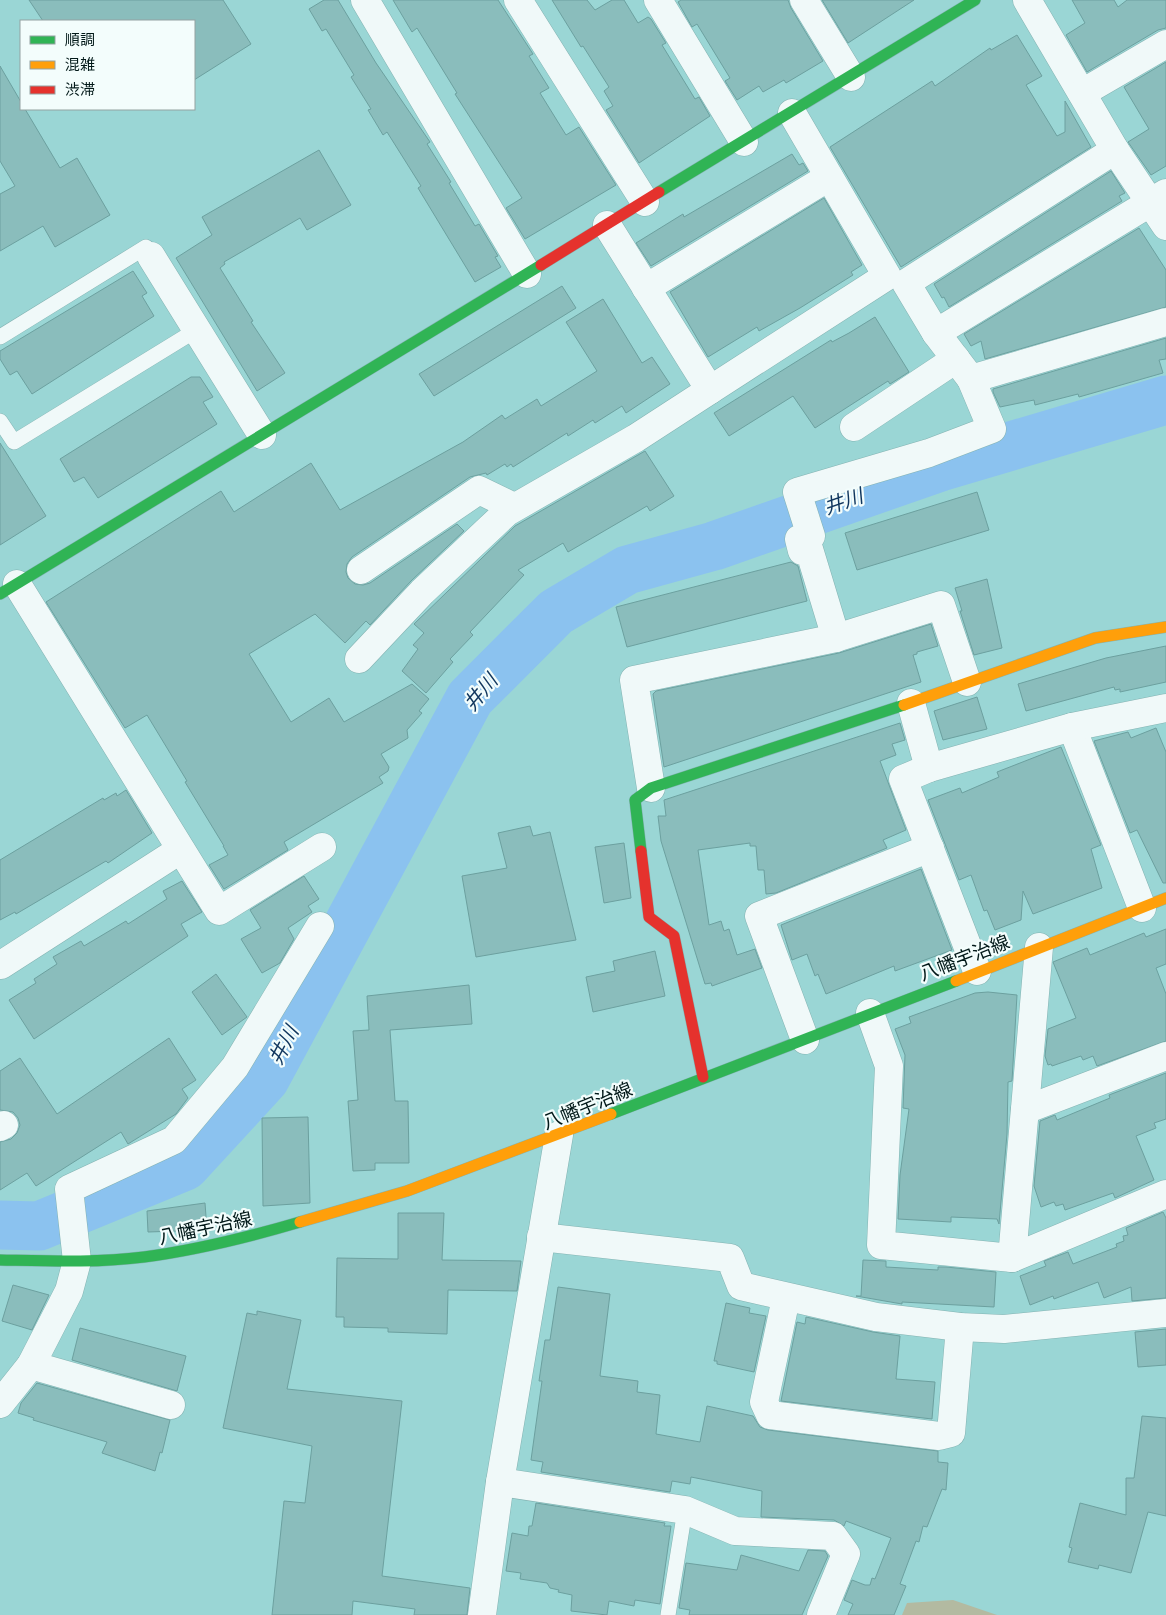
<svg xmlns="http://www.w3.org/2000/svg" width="1166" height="1615" font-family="'Titillium Web','Noto Sans JP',sans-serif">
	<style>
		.green { fill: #b3baa1 }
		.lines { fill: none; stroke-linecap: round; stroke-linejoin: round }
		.river { stroke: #8bc2ef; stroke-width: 49 }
		.building { fill: #8abdbc; stroke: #6ca09f }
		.lane-casing { stroke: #83b3b2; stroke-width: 16 }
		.street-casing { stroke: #83b3b2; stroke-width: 29 }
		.fast-casing { stroke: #83b3b2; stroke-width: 12 }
		.slow-casing { stroke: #83b3b2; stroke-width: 12 }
		.jam-casing { stroke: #83b3b2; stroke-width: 12 }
		.lane { stroke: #f0f9f9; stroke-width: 15 }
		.street { stroke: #f0f9f9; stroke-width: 28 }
		.fast { stroke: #30b455; stroke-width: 11 }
		.slow { stroke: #ff9f0a; stroke-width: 11 }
		.jam { stroke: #e5322d; stroke-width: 11 }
		.labels { text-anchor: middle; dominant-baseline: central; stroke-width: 4.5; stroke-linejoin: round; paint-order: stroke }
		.street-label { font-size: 19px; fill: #021919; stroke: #f3fdfc }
		.water-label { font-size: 20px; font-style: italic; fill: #10365e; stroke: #f3fdfc }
	</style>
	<rect width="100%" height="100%" fill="#9ad6d5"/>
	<!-- green -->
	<polygon class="green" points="953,1600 997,1615 902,1615 907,1603"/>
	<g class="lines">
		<!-- river -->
		<polyline class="river" points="0,1225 39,1226 185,1166 265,1079 470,698 556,612 627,570 714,546 940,467 1166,400"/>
	</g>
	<!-- building -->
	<g class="building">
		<polygon points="29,0 223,0 251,44 194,80 194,21 43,21"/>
		<polygon points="324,0 338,0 376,63 430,142 427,144 451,182 449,183 475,226 479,224 498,256 495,257 501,267 475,282 418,188 421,186 387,132 383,135 368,110 371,109 351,77 354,75 326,29 322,31 309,9"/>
		<polygon points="393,0 498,0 533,54 529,56 549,88 540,93 566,135 579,127 616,185 525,239 506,208 522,198 455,94 457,93 417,28 412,32"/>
		<polygon points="552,0 587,0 595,10 612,0 624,0 638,23 648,17 651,19 666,43 662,45 695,99 699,97 710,116 639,163 606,110 613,106 604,91 609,87 583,46 581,47"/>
		<polygon points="681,0 788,0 791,8 823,61 786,83 784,80 763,92 759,86 737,100 725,81 730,78 697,24 692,27 678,2"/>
		<polygon points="822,0 914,0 848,43"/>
		<polygon points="1072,0 1114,0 1118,7 1127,0 1166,0 1166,28 1158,30 1087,72 1066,35 1085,23"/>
		<polygon points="1017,35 1042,76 1026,85 1057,136 1065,132 1065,101 1091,147 901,267 830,147 932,81 935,86 990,48 991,50"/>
		<polygon points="1166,62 1166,166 1151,175 1128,142 1149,129 1124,87"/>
		<polygon points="0,66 21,102 21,109 25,109 60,168 77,158 110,215 55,247 43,226 0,251 0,194 15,186 0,161"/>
		<polygon points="319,150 351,205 307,230 300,218 224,262 225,264 220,268 253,321 251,322 285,373 257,391 176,258 212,235 202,217"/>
		<polygon points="792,154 799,165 803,163 808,171 651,266 636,243 683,214 684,217"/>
		<polygon points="1111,171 1125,193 1119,196 1122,201 949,307 944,297 942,298 934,284"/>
		<polygon points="824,198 862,265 851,272 853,275 800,308 759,331 757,327 708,357 670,292"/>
		<polygon points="1139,228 1166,270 1166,307 985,359 981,341 971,346 964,334"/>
		<polygon points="133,271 147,293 142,296 154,316 32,394 17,371 10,375 0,359 0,351"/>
		<polygon points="562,286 576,308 434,396 419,374"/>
		<polygon points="603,299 642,363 652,357 670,384 626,413 622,406 595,423 593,420 568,436 567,433 513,467 511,464 507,467 505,464 487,475 486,473 470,477 352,557 347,564 346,572 348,578 355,584 363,585 370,583 457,524 464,531 411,581 370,625 366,621 345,643 315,614 249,654 291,722 329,698 344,722 412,684 429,699 419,711 422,713 407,730 408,738 381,754 389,767 388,771 379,777 383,783 284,842 288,850 224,889 209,865 228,855 223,846 224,846 185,782 187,781 147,715 125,728 46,602 221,491 234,512 311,463 340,510 463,442 502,415 505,419 537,399 541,406 597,371 566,322"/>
		<polygon points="875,317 909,372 890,384 888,381 815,428 793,396 729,436 714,413 831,340 832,342 849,333"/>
		<polygon points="1166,338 1166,359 1159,360 1163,373 1079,397 1078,394 1035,405 1034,400 1000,407 993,392 993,389"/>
		<polygon points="191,377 200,377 213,397 203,402 217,424 98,498 84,477 74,482 60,459"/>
		<polygon points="0,443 46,516 0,545"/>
		<polygon points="645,451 674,496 650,511 647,506 568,552 563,543 518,570 524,575 470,632 473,635 450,659 453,662 426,693 402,671 418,649 413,645 424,633 414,624 515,526"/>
		<polygon points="977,492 989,530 857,570 845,533"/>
		<polygon points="791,562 798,566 807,601 627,647 616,607"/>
		<polygon points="987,579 1002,648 974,655 960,611 962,611 955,588"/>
		<polygon points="931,624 938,646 917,652 917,654 913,655 921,682 664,767 653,694 656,691 839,653"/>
		<polygon points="1166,646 1166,682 1120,692 1120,689 1115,690 1114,687 1026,711 1018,684 1106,658"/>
		<polygon points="977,697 987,729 943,740 934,711"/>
		<polygon points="900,723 905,740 892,744 896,755 880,761 906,830 883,840 887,848 776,893 766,894 764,870 758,870 756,846 750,846 750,843 698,850 709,925 721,921 724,931 729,929 737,955 755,949 762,968 712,986 711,983 705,984 661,841 658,816 666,816 664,800"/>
		<polygon points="1156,728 1166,752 1166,883 1163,883 1137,830 1130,833 1094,741 1128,732 1131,738"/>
		<polygon points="1061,747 1101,845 1091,849 1102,888 1033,914 1023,891 1021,920 995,930 987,910 984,911 971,875 959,880 928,800 960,788 962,793 999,777 997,772"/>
		<polygon points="126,790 152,833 108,863 106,861 16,914 15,912 0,920 0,860 103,798 104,800 116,793 117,796"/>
		<polygon points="530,826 533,836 550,832 576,940 476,957 462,876 507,868 498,833"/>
		<polygon points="624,843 631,898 604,903 595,847"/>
		<polygon points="921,869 952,950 895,971 894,966 826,994 818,974 815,976 807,954 792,960 781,925"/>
		<polygon points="304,876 319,899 308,906 312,912 288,928 294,939 280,963 262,973 241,939 261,928 250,910"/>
		<polygon points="182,881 202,912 181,924 188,936 34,1039 9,1000 36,983 34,979 57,964 53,957 81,941 84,946 126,921 128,924 167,899 163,891"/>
		<polygon points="1166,929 1166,964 1156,968 1166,994 1166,1041 1097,1066 1093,1056 1083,1060 1081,1056 1052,1066 1051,1064 1048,1065 1045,1056 1048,1029 1076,1018 1053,962 1087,948 1090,955 1144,933 1146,937"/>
		<polygon points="655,951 665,996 593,1012 586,977 615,971 613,961"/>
		<polygon points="216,974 247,1017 222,1035 192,992"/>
		<polygon points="469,985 472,1024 390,1030 395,1101 408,1101 409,1163 375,1163 375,1170 353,1171 348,1101 358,1100 353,1031 369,1030 367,996"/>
		<polygon points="988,992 1017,995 1012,1081 1008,1082 1007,1134 999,1224 997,1219 951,1217 951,1222 898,1219 900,1175 909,1109 903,1108 905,1055 895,1029 911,1023 909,1017 975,993"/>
		<polygon points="169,1038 196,1080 182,1089 188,1098 176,1114 128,1144 121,1132 36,1186 27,1173 0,1190 0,1142 11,1139 17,1133 20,1125 18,1118 13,1112 0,1110 0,1071 20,1058 57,1114"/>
		<polygon points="1166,1073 1166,1119 1154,1123 1156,1128 1136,1136 1154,1180 1115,1198 1113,1193 1065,1210 1063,1204 1056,1206 1054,1202 1041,1207 1034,1186 1040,1121 1055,1115 1057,1120 1110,1098 1109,1095"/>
		<polygon points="308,1117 310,1203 263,1206 262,1118"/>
		<polygon points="205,1203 207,1230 148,1232 147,1211"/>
		<polygon points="1163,1212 1166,1218 1166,1298 1132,1301 1131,1287 1104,1298 1098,1282 1054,1299 1053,1296 1030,1305 1020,1276 1046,1266 1044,1261 1068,1252 1073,1264 1117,1247 1116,1244 1124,1241 1123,1236 1128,1235 1126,1228"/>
		<polygon points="398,1213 444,1213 442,1260 521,1261 517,1291 448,1290 447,1334 388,1332 388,1328 344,1327 344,1317 336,1317 337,1258 398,1259"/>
		<polygon points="863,1260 886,1261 886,1267 938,1270 938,1267 946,1267 996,1272 994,1307 902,1302 902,1304 856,1296 861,1296"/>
		<polygon points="13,1285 49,1295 32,1330 2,1321"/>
		<polygon points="558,1287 610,1294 600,1376 638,1381 637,1392 660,1395 656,1434 700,1442 707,1406 753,1416 760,1427 768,1430 938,1451 938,1462 948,1463 946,1490 942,1489 927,1527 923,1526 919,1542 916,1541 900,1584 906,1586 894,1615 848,1615 853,1604 844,1600 852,1580 865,1585 870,1585 872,1578 875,1579 891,1538 846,1521 844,1526 834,1520 761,1517 762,1491 691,1477 690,1484 672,1481 670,1492 541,1472 543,1462 531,1460 542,1381 539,1381 545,1340 550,1340"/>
		<polygon points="726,1303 750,1308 749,1313 766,1316 754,1372 717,1364 717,1361 714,1361"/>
		<polygon points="257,1311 301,1320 287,1389 402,1401 382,1576 470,1588 467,1615 414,1615 415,1609 353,1601 352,1615 272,1615 284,1501 305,1503 312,1446 223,1428 247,1313 257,1315"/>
		<polygon points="806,1317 873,1332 900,1336 896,1379 935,1382 932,1419 781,1401 797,1322 805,1324"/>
		<polygon points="80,1328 186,1356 177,1391 72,1360"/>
		<polygon points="1166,1329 1166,1365 1138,1367 1135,1332"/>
		<polygon points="37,1383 170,1420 162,1453 160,1452 155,1471 102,1453 107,1442 33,1420 34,1418 18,1413 21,1403"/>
		<polygon points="1142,1416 1166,1418 1166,1516 1148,1512 1131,1573 1099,1565 1098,1569 1068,1562 1072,1548 1069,1547 1080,1503 1126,1515 1126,1478 1134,1478"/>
		<polygon points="536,1503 665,1523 664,1526 671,1526 660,1604 635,1600 634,1606 609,1601 607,1615 571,1611 572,1595 558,1592 559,1590 550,1588 547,1583 520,1579 521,1573 506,1571 512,1533 528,1536 529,1526 532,1526"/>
		<polygon points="808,1550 825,1551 828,1556 802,1615 689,1615 690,1610 679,1608 686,1563 737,1570 741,1555 799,1571"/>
	</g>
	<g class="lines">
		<!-- lane casing -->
		<g class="lane-casing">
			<g id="lane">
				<polyline points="0,337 146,247 151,256"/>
				<polyline points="0,421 14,442 198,329"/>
				<polyline points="668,1615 685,1510"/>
			</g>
		</g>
		<!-- street casing -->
		<g class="street-casing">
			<g id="street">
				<polyline points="365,0 527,274"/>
				<polyline points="518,0 645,202"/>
				<polyline points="658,0 744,142"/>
				<polyline points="804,0 851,77"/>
				<polyline points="1027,0 1115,150 1166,226"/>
				<polyline points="1082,93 1166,44"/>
				<polyline points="1115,150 906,283 936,333 971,379 1166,322"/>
				<polyline points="151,256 262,435"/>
				<polyline points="646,288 829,177"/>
				<polyline points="936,333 1166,193"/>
				<polyline points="710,390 887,276 792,113"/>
				<polyline points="854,427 956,359"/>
				<polyline points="361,570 479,490 514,507"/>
				<polyline points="17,584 219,911 322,847"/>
				<polyline points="836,638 809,549 802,551 799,539 811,536 797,492 929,453 992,429 971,379"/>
				<polyline points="359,659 422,592 507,512 636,438 710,390 607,225"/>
				<polyline points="911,703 929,768 903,779 977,971"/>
				<polyline points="1072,727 1142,908"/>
				<polyline points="929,768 1072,727 1166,708"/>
				<polyline points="651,788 634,680 836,638 941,605 967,682"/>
				<polyline points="1,965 180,850"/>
				<polyline points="870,1013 889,1066 881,1245 1012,1258 1166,1194"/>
				<polyline points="805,1040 759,916 930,848"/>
				<polyline points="1025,1110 1166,1056"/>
				<polyline points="0,1127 4,1125"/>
				<polyline points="541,1237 730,1258 741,1286 876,1317 960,1327 1004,1329 1166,1313"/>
				<polyline points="1012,1258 1039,947"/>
				<polyline points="786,1298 764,1402 770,1415 939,1436 951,1433 960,1327"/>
				<polyline points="31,1365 171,1405"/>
				<polyline points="0,1404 31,1365 69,1291 77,1261 69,1189 174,1140 235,1067 320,926"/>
				<polyline points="500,1482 685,1510 735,1531 833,1536 846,1554 821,1615"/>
				<polyline points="482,1615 500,1482 559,1135"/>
			</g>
		</g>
		<!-- fast casing -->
		<g class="fast-casing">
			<g id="fast">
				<polyline points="659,192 975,0"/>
				<polyline points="0,594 541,265"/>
				<polyline points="641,851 635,800 651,788 904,705"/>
				<polyline points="611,1114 956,981"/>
				<path d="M0,1260C48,1261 97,1263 144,1257C197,1250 249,1237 300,1222"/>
			</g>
		</g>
		<!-- slow casing -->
		<g class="slow-casing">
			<g id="slow">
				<polyline points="904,705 1095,638 1166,627"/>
				<polyline points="956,981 1166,898"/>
				<polyline points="300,1222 407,1191 611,1114"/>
			</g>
		</g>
		<!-- jam casing -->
		<g class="jam-casing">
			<g id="jam">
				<polyline points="541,265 659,192"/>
				<polyline points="641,851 649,917 674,936 703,1077"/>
			</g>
		</g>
		<!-- lane -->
		<use href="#lane" class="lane"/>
		<!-- street -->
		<use href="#street" class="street"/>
		<!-- fast -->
		<use href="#fast" class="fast"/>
		<!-- slow -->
		<use href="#slow" class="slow"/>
		<!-- jam -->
		<use href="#jam" class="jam"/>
	</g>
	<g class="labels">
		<!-- street labels -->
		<g class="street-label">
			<text transform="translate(964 957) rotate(-21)">八幡宇治線</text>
			<text transform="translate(587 1105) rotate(-22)">八幡宇治線</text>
			<text transform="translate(205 1227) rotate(-12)">八幡宇治線</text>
		</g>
		<!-- water labels -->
		<g class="water-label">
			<text transform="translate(843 501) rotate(-19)">井川</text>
			<text transform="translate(480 692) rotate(-50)">井川</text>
			<text transform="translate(283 1045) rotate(-62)">井川</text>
		</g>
	</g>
	<!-- legend -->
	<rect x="20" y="20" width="175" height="90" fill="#f3fdfc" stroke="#93a2a1"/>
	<rect x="30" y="36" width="25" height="8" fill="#30b455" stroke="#93a2a1"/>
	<text x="65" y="45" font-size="15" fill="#021919">順調</text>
	<rect x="30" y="61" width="25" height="8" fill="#ff9f0a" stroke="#93a2a1"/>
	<text x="65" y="70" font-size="15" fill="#021919">混雑</text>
	<rect x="30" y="86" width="25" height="8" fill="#e5322d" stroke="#93a2a1"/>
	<text x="65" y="95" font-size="15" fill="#021919">渋滞</text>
</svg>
